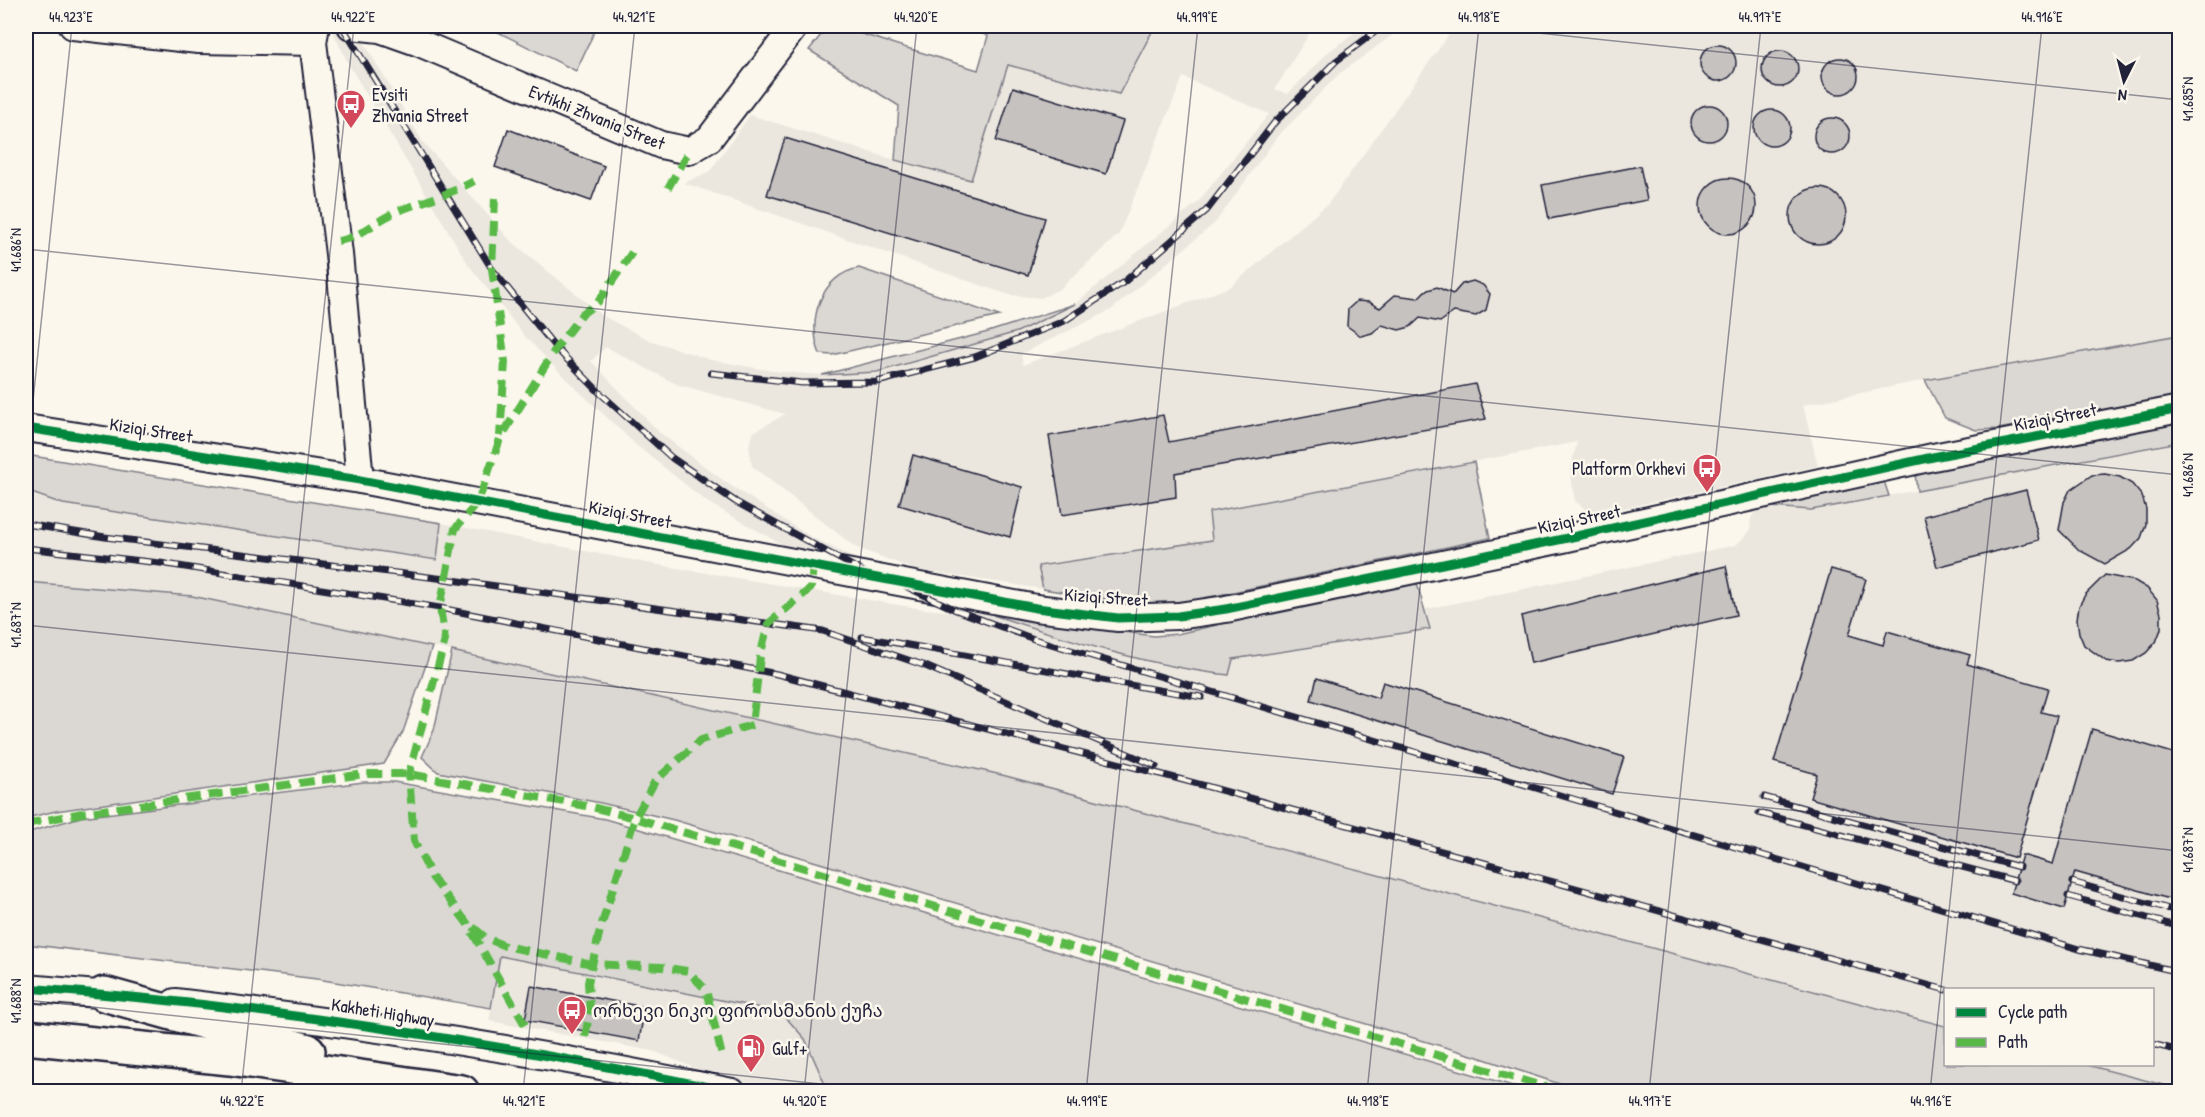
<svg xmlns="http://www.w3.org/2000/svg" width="2205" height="1117" font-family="'Patrick Hand','Noto Sans Georgian',sans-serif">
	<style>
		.built { fill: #ebe7df }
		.green { fill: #dbd8d3; stroke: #7e7d87; stroke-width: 1.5 }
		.building { fill: #c6c2c0; stroke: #22223b; stroke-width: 1.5 }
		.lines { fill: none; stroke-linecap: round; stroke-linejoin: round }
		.minor-casing { stroke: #22223b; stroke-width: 30 }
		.highway-casing { stroke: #22223b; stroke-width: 38 }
		.minor { stroke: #fbf7ec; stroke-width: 26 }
		.highway { stroke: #fbf7ec; stroke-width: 33 }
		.rail-casing { stroke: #22223b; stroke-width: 7 }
		.rail { stroke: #fbf7ec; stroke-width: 4.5; stroke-dasharray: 14; stroke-linecap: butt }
		.quiet { stroke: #58b947; stroke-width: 8; stroke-dasharray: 15 8; stroke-linecap: butt }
		.cycleway-casing { stroke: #fbf7ec; stroke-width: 13 }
		.cycleway { stroke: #00873e; stroke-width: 9 }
		.ticks { fill: none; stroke: #22223b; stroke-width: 1.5; stroke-opacity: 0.45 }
		.labels { text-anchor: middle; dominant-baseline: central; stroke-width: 5; stroke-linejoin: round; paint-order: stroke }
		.poi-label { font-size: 18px; fill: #22223b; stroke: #fbf7ec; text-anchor: start }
		.street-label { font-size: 18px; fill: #22223b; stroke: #fbf7ec }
		.neatline { fill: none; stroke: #22223b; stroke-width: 2 }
		.ticks-label { font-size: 15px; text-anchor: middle; fill: #22223b }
	</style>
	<rect width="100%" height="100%" fill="#fbf7ec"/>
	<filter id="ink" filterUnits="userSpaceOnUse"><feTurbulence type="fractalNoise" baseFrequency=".0167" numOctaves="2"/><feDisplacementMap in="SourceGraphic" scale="12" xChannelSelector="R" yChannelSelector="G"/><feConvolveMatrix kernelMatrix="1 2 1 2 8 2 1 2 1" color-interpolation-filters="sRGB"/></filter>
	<g filter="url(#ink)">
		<!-- built -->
		<g class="built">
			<polygon points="339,26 354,26 423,142 510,240 603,316 649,340 711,360 773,371 822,375 1017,332 1075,304 1198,202 1269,114 1183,77 1119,234 1060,289 1041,298 1009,295 684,183 710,171 750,115 895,160 971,180 1008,65 1119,94 1155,26 1314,26 1275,89 1288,94 1327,53 1363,26 1405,26 1339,74 1277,137 1215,223 1111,310 1021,354 1023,365 1230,287 1328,204 1455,26 2179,26 2179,335 1925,380 1803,405 1818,466 1592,515 1575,501 1570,471 1577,442 1209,512 1212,540 1038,566 1043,589 916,570 855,547 752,466 749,445 754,432 785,414 676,384 606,347 591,361 659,432 724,481 809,536 899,580 834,568 788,548 707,502 636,445 568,381 523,334 468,264 349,65 332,30"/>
			<polygon points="2179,442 2179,1089 2087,1065 2152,1064 2152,990 1946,990 1945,1026 1002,775 452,651 192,596 26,582 26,491 63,504 437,560 441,523 647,563 923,609 993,615 1089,646 1188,670 1229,675 1233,659 1430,629 1426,609 1736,545 1750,531 1751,518 1759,506 1811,510"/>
			<polygon points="500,956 781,1012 805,1039 828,1091 761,1091 734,1084 653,1051 489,1021"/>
		</g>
		<!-- green -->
		<g class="green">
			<polygon points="486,26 597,26 576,71"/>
			<polygon points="828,26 836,26 978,70 988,36 964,26 1155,26 1119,94 1008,65 971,180 895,160 899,106 809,50"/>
			<path d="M859,268L999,316L832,355L820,354C806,320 821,275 859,268Z"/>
			<polygon points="1075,304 1017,332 877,372 822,375 988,332"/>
			<polygon points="2179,335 2179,396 1998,429 1976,430 1945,418 1925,380"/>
			<polygon points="2179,423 2179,442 1917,491 1915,473 2074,441"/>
			<polygon points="26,455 441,523 437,560 63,504 26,491"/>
			<polygon points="1474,462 1490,538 1181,603 1138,604 1043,589 1038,566 1212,540 1209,512"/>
			<polygon points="1884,481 1889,496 1811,510 1759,506"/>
			<path d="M1416,580L1430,629L1233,659L1229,675C1148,666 1070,640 993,615L1154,636L1177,634Z"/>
			<polygon points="26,582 192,596 432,647 403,732 384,764 56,811 26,818"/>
			<polygon points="452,651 1002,775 1945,1026 1946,1064 2087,1065 2179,1089 2179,1091 1584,1092 1475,1056 674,820 601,803 438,772 422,757 434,730"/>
			<polygon points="364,782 394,782 605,819 1530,1091 828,1091 805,1039 781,1012 500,956 491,1008 317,979 26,944 26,833 81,817"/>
		</g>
		<!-- building -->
		<g class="building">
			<circle cx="1718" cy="63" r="18"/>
			<circle cx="1780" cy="69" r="18"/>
			<circle cx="1840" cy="76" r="18"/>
			<polygon points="1013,87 1123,121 1106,174 996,141"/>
			<circle cx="1709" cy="123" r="18"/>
			<circle cx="1772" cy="128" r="18"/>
			<circle cx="1832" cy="136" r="18"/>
			<polygon points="508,129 604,166 591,201 495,167"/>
			<polygon points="785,138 1045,218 1028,275 767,195"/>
			<polygon points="1640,166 1647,200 1549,219 1542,185"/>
			<circle cx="1728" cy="206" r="28"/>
			<circle cx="1818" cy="216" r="28"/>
			<polygon points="1473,281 1483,285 1490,294 1486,310 1476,316 1454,312 1440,322 1420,318 1410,327 1399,330 1382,325 1372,333 1361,336 1347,326 1348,309 1357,301 1369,302 1380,308 1395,295 1418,298 1425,291 1437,287 1453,294 1462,284"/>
			<polygon points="1475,384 1486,419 1175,473 1176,497 1062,515 1049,436 1163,415 1169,442"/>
			<polygon points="913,455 1022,487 1010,537 899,505"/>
			<polygon points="2105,474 2120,477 2132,484 2142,496 2146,509 2146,524 2141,538 2131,549 2105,564 2079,550 2059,530 2064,502 2070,490 2092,475"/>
			<polygon points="2026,490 2039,540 1937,567 1924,516"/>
			<polygon points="1726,566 1736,615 1531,663 1521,616"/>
			<polygon points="1831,569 1866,579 1849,635 1883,645 1887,631 1970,655 1967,664 2048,688 2041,712 2057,716 2016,858 1810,798 1817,774 1774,762"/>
			<polygon points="2105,575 2135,581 2147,588 2157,600 2161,614 2161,629 2156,642 2146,653 2133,661 2119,663 2106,661 2084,645 2079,633 2077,619 2079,606 2085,595"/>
			<polygon points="1317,678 1378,698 1383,682 1624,757 1612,794 1311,700"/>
			<polygon points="2092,729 2180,755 2180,902 2075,872 2064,909 2011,893 2022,855 2053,864"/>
			<polygon points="531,986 645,1007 639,1041 525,1020"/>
		</g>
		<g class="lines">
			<!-- minor casing -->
			<g class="minor-casing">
				<g id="minor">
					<polyline points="73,26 198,40 313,42"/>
					<polyline points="316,26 313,42 339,254 360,480"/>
					<polyline points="351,26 380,29 417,42 661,145 689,151 709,139 795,26"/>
					<polyline points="26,428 360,480 1036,608 1118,618 1178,616 1226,609 1563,539 1933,457 2180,409"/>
					<polyline points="26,988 121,996"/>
					<path d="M175,1002C362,1024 547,1053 732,1092"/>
				</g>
			</g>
			<!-- highway casing -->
			<g class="highway-casing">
				<g id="highway">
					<polyline points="104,994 308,1051"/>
					<polyline points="26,1037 230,1058 462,1092"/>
				</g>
			</g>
			<!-- minor -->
			<use href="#minor" class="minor"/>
			<!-- highway -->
			<use href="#highway" class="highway"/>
			<!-- rail casing -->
			<g class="rail-casing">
				<g id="rail">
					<polyline points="342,26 492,269 556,348 600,393 672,458 736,502 869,575 905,586 956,610 1034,639 2079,949 2180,972"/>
					<polyline points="711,373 802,383 877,382 975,357 1064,321 1124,282 1207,210 1275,122 1336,61 1383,26"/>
					<polyline points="26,524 105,537 445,579 823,631 923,665 1156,766"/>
					<polyline points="26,548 160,563 440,608 777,674 1202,785 1946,990"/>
					<path d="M862,637C975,656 1088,679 1202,697"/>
					<polyline points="1764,797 2019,867"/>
					<polyline points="1759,813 2015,881"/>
					<polyline points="2072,882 2180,912"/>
					<polyline points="2068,896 2180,927"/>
					<polyline points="2152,1044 2180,1051"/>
				</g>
			</g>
			<!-- rail -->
			<use href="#rail" class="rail"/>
			<!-- quiet -->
			<g class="quiet">
				<polyline points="668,188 689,151"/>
				<polyline points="495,198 492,269 505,362 500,436"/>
				<path d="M338,241C360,238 375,221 396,212C422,201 449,195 474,181"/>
				<polyline points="26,824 82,813 365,774 409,774 592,807 635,818 1562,1092"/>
				<polyline points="473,927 486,938 505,946 592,964 662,967 688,971 706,990 723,1060"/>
				<polyline points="525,1025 467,923 432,877 414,841 409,774 445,640 440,608 455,529 478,502 500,439 556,348 582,314 598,302 633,251"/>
				<polyline points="585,1037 590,1010 588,983 600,930 635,818 655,781 701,740 752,725 760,657 768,624 811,588 813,564"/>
			</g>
			<!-- cycleway casing -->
			<g class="cycleway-casing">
				<g id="cycleway">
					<polyline points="26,428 360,480 1036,608 1118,618 1178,616 1226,609 1563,539 1933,457 2180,409"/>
					<path d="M26,988C263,1005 499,1043 732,1092"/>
				</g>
			</g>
			<!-- cycleway -->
			<use href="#cycleway" class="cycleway"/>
		</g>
	</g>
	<!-- ticks -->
	<path class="ticks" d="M1472,26L2180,100M26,249L2180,475M26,468L72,26M26,625L2180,851M26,1000L896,1092M241,1092L354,26M523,1092L635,26M804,1092L917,26M1086,1092L1198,26M1367,1092L1479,26M1649,1092L1761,26M1930,1092L2042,26"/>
	<!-- icons -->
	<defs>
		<g id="bus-pin" transform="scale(1.5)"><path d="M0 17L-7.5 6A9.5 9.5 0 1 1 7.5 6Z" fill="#d1495b" stroke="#fbf7ec"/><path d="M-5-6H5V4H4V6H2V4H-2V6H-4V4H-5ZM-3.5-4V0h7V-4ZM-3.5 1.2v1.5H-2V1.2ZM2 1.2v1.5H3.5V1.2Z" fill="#fff"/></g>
		<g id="fuel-pin" transform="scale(1.5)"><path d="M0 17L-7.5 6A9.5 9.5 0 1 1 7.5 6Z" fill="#d1495b" stroke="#fbf7ec"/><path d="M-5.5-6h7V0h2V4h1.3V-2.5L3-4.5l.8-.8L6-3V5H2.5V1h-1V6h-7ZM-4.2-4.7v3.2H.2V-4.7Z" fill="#fff"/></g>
	</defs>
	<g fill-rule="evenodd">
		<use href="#bus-pin" x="351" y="104"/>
		<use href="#bus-pin" x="1707" y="468"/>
		<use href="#bus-pin" x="572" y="1010"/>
		<use href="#fuel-pin" x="751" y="1048"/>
	</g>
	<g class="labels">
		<!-- poi labels -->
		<g class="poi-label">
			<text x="372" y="94">Evsiti<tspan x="372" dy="21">Zhvania Street</tspan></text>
			<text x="1686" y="468" text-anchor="end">Platform Orkhevi</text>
			<text x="593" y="1010">ორხევი ნიკო ფიროსმანის ქუჩა</text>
			<text x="772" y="1048">Gulf+</text>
		</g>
		<!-- street labels -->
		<g class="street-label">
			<text transform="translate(597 117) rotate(22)">Evtikhi Zhvania Street</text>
			<text transform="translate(2055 417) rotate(-11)">Kiziqi Street</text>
			<text transform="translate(151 430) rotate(9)">Kiziqi Street</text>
			<text transform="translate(630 514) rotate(11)">Kiziqi Street</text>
			<text transform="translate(1579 519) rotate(-12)">Kiziqi Street</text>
			<text transform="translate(1106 597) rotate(4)">Kiziqi Street</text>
			<text transform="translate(383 1012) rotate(9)">Kakheti Highway</text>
		</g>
	</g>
	<!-- margin -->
	<rect width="2205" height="1117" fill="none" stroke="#fbf7ec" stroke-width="66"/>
	<!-- legend -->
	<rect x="1944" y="988" width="210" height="78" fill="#fbf7ec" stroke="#a4a2a5" stroke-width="1.5"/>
	<rect x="1956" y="1008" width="30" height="9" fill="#00873e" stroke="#a4a2a5" stroke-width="1.5"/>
	<text x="1998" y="1018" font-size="18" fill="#22223b">Cycle path</text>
	<rect x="1956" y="1038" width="30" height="9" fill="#58b947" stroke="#a4a2a5" stroke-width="1.5"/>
	<text x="1998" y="1048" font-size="18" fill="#22223b">Path</text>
	<!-- north arrow -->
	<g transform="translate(2124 81) rotate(186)" stroke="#fbf7ec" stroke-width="4.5" paint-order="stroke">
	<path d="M0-4.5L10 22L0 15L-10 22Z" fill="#22223b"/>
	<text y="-9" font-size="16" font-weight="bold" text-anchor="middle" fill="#22223b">N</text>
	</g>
	<rect x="33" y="33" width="2139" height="1051" class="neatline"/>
	<g class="ticks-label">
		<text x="71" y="22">44.923°E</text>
		<text x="353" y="22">44.922°E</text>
		<text x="634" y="22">44.921°E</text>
		<text x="916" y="22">44.920°E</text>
		<text x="1197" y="22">44.919°E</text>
		<text x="1479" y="22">44.918°E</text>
		<text x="1760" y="22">44.917°E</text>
		<text x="2042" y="22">44.916°E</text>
		<text transform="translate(2188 99) rotate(-90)" y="5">41.685°N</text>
		<text transform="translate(16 250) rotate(-90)" y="5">41.686°N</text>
		<text transform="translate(2188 475) rotate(-90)" y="5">41.686°N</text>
		<text transform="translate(16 625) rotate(-90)" y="5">41.687°N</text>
		<text transform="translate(2188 850) rotate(-90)" y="5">41.687°N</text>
		<text transform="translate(16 1001) rotate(-90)" y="5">41.688°N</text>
		<text x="242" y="1106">44.922°E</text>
		<text x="524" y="1106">44.921°E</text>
		<text x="805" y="1106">44.920°E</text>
		<text x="1087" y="1106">44.919°E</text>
		<text x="1368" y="1106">44.918°E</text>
		<text x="1650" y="1106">44.917°E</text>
		<text x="1931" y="1106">44.916°E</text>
	</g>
</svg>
